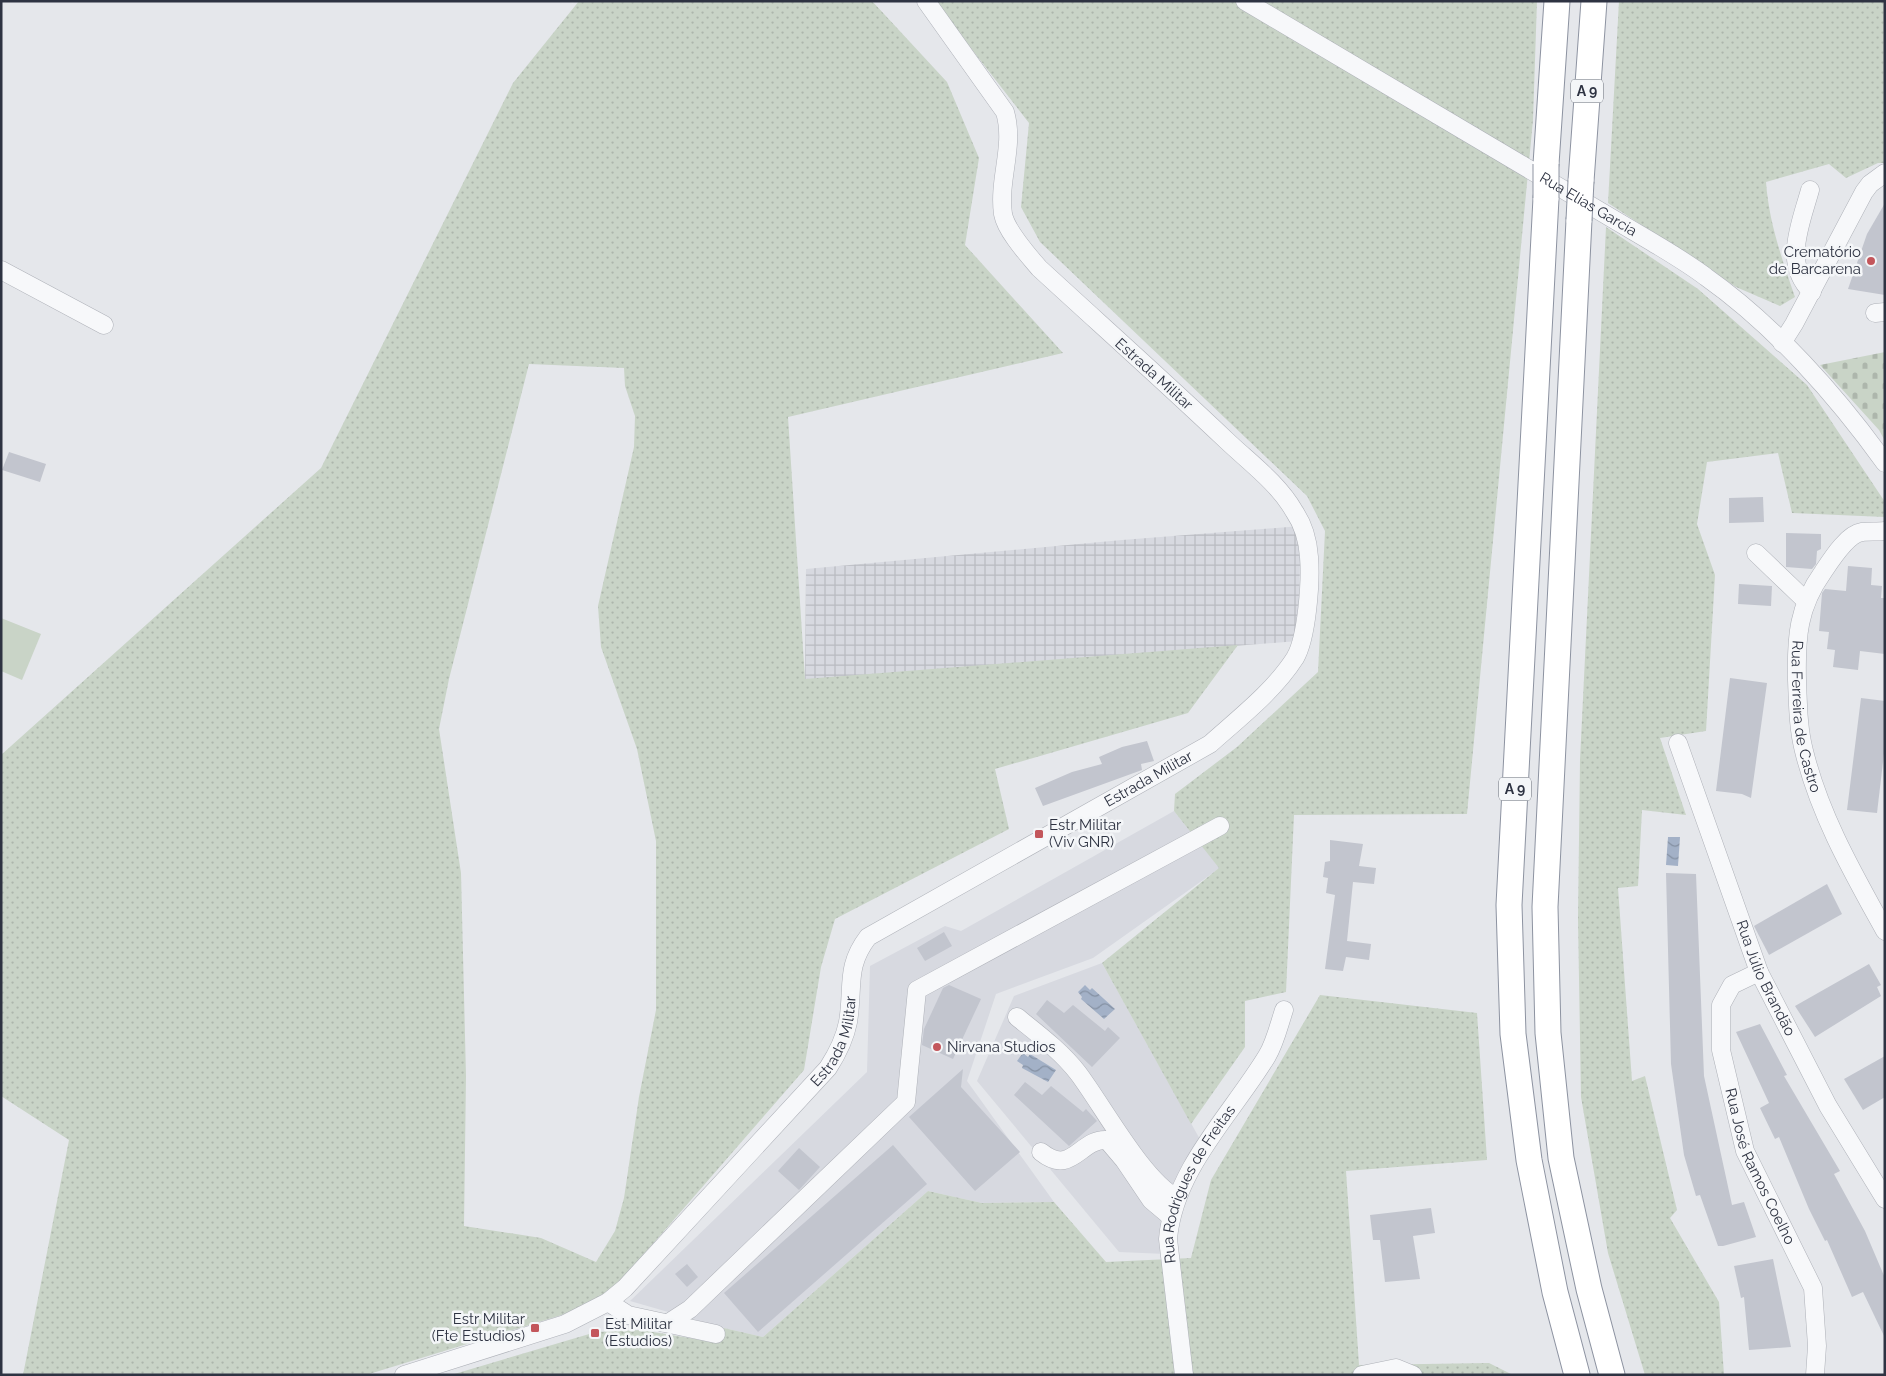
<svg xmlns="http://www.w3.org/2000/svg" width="1886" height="1376" font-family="Raleway,sans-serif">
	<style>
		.built { fill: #d7d9e0 }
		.industrial { fill: url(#industrial-grid) }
		.grass { fill: url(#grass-dots); fill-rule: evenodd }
		.cemetery { fill: url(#cemetery-stones) }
		.pitch { fill: #c9d4c7 }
		.water { fill: url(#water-waves) }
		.building { fill: #c2c5ce }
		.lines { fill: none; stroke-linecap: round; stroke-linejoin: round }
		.minor-casing { stroke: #aeb1b8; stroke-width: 19 }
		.highway-casing { stroke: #8d93a1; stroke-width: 27 }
		.minor { stroke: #f7f8fa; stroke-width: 18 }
		.highway { stroke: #fff; stroke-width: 25 }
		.highway-bridge-casing { stroke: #8d93a1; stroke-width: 27; stroke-linecap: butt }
		.highway-bridge { stroke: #fff; stroke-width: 25 }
		.poi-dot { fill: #c3565b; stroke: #f4f6f8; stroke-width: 2 }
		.labels { text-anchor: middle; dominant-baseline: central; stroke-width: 5; stroke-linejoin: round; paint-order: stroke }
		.shield { fill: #f4f6f8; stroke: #696e79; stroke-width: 1 }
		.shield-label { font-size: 14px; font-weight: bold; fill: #2e3342 }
		.street-label { font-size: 15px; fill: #2e3342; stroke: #f4f6f8 }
		.poi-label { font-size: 15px; fill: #2e3342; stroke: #f4f6f8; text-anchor: start }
	</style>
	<defs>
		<pattern id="industrial-grid" width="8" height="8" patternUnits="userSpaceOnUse" patternTransform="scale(1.25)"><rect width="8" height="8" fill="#d7d9e0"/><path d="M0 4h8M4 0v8" fill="none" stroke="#b9bbc1"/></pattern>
		<pattern id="grass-dots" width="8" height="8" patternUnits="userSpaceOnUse" patternTransform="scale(1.25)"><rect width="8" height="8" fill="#c9d4c7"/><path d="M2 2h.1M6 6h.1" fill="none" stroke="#adb6ac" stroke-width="1.8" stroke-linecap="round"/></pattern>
		<pattern id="cemetery-stones" width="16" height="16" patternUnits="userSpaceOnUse" patternTransform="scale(1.25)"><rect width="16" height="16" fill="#c9d4c7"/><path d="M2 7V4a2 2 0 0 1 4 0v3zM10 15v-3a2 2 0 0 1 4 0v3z" fill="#adb6ac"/></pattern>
		<pattern id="water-waves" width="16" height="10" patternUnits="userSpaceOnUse" patternTransform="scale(1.25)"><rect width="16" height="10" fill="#a3b1c7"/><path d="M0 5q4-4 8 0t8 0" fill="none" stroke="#8591a3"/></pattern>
	</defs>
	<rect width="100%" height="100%" fill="#e5e7eb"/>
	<!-- built -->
	<g class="built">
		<polygon points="1174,811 1220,868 1093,958 996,994 967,1081 1054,1202 982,1203 928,1191 763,1337 724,1328 630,1301 867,1072 870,966 945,926 961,931"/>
		<polygon points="1102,963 1202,1143 1166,1254 1119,1252 977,1081 1014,996"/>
	</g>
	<!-- industrial -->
	<polygon class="industrial" points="1301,526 1298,641 805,680 806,569 1122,540"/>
	<!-- grass -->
	<g class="grass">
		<path d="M579,1H872L947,82L979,158L965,245L1063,353L788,417L805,679L1238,645L1188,713L995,769L1009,829L835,919L821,967L804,1070L631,1269L617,1284L603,1295L565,1314L366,1375H23L69,1140L1,1096V755L321,468L513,83ZM529,364L624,368L625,386L635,416L634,447L598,606L601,647L637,749L656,841V1010L639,1097L624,1198L615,1231L596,1262L541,1238L464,1226L466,1076L461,873L439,729L449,679Z"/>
		<polygon points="934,1 1537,1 1533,120 1467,814 1294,815 1286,992 1245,1001 1245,1047 1191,1124 1102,963 1219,868 1174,811 1175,794 1237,747 1318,672 1325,531 1307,496 1040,242 1021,207 1029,123"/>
		<path d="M1619,1H1885V163H1878L1846,178L1829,164L1766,182C1769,223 1782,259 1795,297L1780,306L1736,287L1608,203Z"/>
		<polygon points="1606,227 1698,289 1807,385 1885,502 1885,517 1792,513 1778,453 1707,462 1697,524 1715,575 1706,731 1660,738 1686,815 1642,810 1638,886 1618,888 1632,1081 1645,1076 1677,1210 1670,1218 1719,1302 1724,1375 1645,1375 1608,1253 1581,1097 1578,919 1580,760"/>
		<polygon points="1320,995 1477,1013 1487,1160 1346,1171 1359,1365 1489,1363 1513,1375 451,1375 596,1332 641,1330 720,1343 724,1328 763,1337 928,1191 982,1203 1054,1202 1106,1262 1191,1258 1211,1180"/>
	</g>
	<!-- cemetery -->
	<polygon class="cemetery" points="1885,352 1885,441 1879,430 1820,365"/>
	<!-- pitch -->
	<polygon class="pitch" points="1,618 41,634 22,680 1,671"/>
	<!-- water -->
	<g class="water">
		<polygon points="1668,837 1680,837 1678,866 1666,865"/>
		<polygon points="1085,985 1090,990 1092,988 1115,1009 1104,1019 1081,999 1082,997 1078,992"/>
		<polygon points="1023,1053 1028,1057 1030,1054 1056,1070 1048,1082 1022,1068 1023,1065 1017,1061"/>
	</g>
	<!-- building -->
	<g class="building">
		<polygon points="1885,203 1885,295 1848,289 1867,234"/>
		<polygon points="9,452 46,464 40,482 2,470"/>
		<polygon points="1763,497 1764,522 1729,523 1729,498"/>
		<polygon points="1786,533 1821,534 1821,549 1817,551 1816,564 1812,569 1786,567"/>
		<polygon points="1848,566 1872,568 1871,585 1882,586 1881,598 1885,598 1885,654 1860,651 1858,670 1833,667 1835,650 1827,649 1829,632 1819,631 1822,593 1825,589 1846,591"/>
		<polygon points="1739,584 1772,586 1771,606 1738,604"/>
		<polygon points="1730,678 1767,683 1751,798 1742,794 1716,791"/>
		<polygon points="1861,698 1885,701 1885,745 1877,813 1847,810"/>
		<polygon points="1147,741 1154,761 1141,764 1142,770 1043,806 1035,788 1072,772 1102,764 1099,757 1122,747"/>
		<polygon points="1330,840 1363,844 1359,866 1376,868 1374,884 1353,882 1347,941 1371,944 1369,960 1346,957 1343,971 1325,969 1335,895 1326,893 1328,878 1323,877 1325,862 1330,861"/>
		<polygon points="1666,873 1696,874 1704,1076 1732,1205 1744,1202 1756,1237 1723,1246 1718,1246 1700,1195 1696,1196 1684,1155 1671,1064"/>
		<polygon points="1827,884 1842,914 1769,955 1754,926"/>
		<polygon points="944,932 952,946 925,961 917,948"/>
		<polygon points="1869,964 1881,985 1877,987 1881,996 1815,1037 1795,1006"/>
		<polygon points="949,985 981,999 953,1059 922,1045 924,1029 943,988"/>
		<polygon points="1047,1000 1064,1013 1073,1005 1105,1031 1108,1027 1120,1038 1092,1067 1036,1014"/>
		<polygon points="1760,1024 1787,1075 1784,1076 1840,1171 1834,1174 1865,1231 1885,1278 1885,1338 1863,1292 1852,1297 1827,1240 1825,1241 1809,1209 1779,1137 1775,1139 1760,1108 1769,1103 1736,1032"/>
		<polygon points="1885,1056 1885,1097 1863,1110 1844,1079"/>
		<polygon points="963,1069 961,1087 1020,1152 975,1191 909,1117"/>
		<polygon points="1025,1082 1042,1095 1051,1086 1083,1112 1086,1109 1097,1121 1069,1146 1014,1095"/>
		<polygon points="893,1145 927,1184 758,1332 724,1293"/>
		<polygon points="799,1148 820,1167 799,1190 778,1171"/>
		<polygon points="1431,1208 1435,1233 1413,1236 1420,1279 1385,1282 1380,1240 1373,1240 1370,1215"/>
		<polygon points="1773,1259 1791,1347 1749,1350 1744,1297 1741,1298 1734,1266"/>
		<polygon points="687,1264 698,1277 687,1287 675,1274"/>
	</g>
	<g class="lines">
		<!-- minor casing -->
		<g class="minor-casing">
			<g id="minor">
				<path id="s1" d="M1245,1L1652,242C1670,253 1689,264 1706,277C1774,325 1837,396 1885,463"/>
				<path d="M1810,190C1801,223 1782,264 1812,292"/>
				<polyline points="1,270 104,325"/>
				<polyline points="1875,313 1885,312"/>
				<polyline points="1782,343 1794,324 1864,192 1870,184 1885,173"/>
				<path id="s2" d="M1885,531C1877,532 1869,531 1862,532C1847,534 1831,560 1823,572C1798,607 1796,637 1797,680C1798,704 1798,728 1804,751C1820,816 1853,873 1885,931"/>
				<polyline points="1756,553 1805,600"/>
				<path id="s3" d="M1678,743L1759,972L1828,1106L1885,1199"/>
				<path id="s4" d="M1759,972L1732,985L1721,1005V1050L1745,1151L1813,1288L1817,1346L1815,1375"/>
				<path d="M1017,1017C1038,1034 1061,1051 1078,1073C1103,1106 1143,1181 1177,1198"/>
				<path d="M1041,1152C1072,1177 1080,1138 1107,1140L1124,1160L1151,1200L1170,1216"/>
				<polyline points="608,1302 628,1315 716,1334"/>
				<polyline points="670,1322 690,1309 906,1102 917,990 1220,826"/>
				<path id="s5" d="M404,1375L565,1324L608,1302L625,1288L828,1068C837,1054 845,1038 848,1022C854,987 845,967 868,937L1210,744C1239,718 1274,691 1295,658C1307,638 1311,581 1309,557C1308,542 1303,524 1294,511C1278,483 1249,462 1226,440C1165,382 1101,325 1039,268C1028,255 1006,231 1003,214C998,179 1015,146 1005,112L926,1"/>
				<path id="s6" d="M1184,1375L1168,1239C1174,1169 1232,1114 1267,1056C1275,1043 1279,1025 1284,1010"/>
				<polyline points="1362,1375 1396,1368 1413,1375"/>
			</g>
		</g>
		<!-- highway casing -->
		<g class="highway-casing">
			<g id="highway">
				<polyline points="1546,164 1557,1"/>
				<polyline points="1581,181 1594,1"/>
				<polyline points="1546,198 1509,905 1513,1034 1529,1160 1555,1292 1577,1375"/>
				<polyline points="1579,220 1545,907 1548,1033 1561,1158 1589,1289 1612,1375"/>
			</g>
		</g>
		<!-- minor -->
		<use href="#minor" class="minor"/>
		<!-- highway -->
		<use href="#highway" class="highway"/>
		<!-- highway-bridge casing -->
		<g class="highway-bridge-casing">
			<g id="highway-bridge">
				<polyline points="1546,198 1546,164"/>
				<polyline points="1579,220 1581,181"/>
			</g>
		</g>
		<!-- highway-bridge -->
		<use href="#highway-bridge" class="highway-bridge"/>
	</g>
	<!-- markers -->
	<g class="poi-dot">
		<circle cx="1871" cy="261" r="5"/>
		<rect x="1034" y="829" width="10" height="10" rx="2.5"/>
		<circle cx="937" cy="1047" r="5"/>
		<rect x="530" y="1323" width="10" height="10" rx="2.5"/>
		<rect x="590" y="1328" width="10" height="10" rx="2.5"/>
	</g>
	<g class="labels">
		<!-- shield labels -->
		<g class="shield">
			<rect x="1571" y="79.5" width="32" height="23" rx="4"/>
			<rect x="1499" y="777.5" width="32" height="23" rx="4"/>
		</g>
		<g class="shield-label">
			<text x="1587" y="91">A 9</text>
			<text x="1515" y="789">A 9</text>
		</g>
		<!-- street labels -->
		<g class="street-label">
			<text stroke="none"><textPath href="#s1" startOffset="399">Rua Elias Garcia</textPath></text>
			<text transform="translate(1154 374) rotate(42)">Estrada Militar</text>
			<text stroke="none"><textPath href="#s2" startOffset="231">Rua Ferreira de Castro</textPath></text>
			<text stroke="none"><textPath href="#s5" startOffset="1000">Estrada Militar</textPath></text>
			<text stroke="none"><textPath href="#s3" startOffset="251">Rua Júlio Brandão</textPath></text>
			<text stroke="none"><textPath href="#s5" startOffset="566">Estrada Militar</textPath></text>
			<text stroke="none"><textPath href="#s4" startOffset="221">Rua José Ramos Coelho</textPath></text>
			<text stroke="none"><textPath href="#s6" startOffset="199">Rua Rodrigues de Freitas</textPath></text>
		</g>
		<!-- poi labels -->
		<g class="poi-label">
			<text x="1861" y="252" text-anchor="end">Crematório<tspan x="1861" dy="17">de Barcarena</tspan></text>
			<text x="1049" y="825">Estr Militar<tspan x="1049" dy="17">(Viv GNR)</tspan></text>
			<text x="947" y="1047">Nirvana Studios</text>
			<text x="525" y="1319" text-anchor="end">Estr Militar<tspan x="525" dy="17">(Fte Estudios)</tspan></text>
			<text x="605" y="1324">Est Militar<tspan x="605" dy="17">(Estudios)</tspan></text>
		</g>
	</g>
	<!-- border -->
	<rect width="1886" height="1376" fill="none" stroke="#2e3342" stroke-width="5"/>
</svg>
